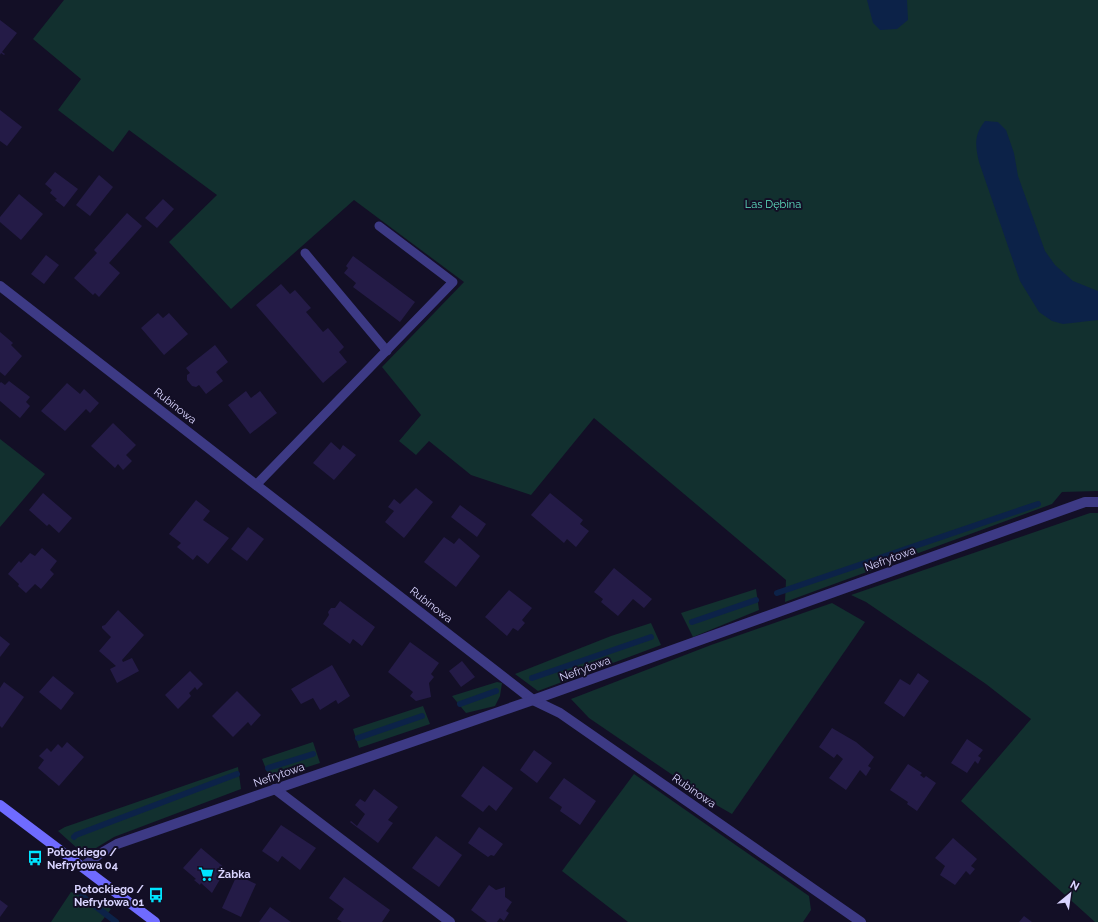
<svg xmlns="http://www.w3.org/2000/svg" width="1098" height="922" font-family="Raleway,sans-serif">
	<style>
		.green { fill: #12302f }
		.water { fill: #0c2248 }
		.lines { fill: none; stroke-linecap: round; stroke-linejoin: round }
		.stream { stroke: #0c2248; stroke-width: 6 }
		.building { fill: #241b47 }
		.lane { stroke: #3d3a85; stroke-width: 9 }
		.street { stroke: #3d3a85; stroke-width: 10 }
		.secondary { stroke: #6f6bff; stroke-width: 10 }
		.labels { text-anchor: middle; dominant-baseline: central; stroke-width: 4; stroke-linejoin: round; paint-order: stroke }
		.park-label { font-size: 11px; fill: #5fe0c0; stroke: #130f26 }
		.street-label { font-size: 11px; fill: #d9d4ff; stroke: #130f26 }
		.poi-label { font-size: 11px; font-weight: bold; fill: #d9d4ff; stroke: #130f26; text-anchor: start }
	</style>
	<rect width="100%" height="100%" fill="#130f26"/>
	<!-- green -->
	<g class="green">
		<polygon points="64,0 1098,0 1098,491 1062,492 1052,504 785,602 786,580 594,418 531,495 471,475 429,441 416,455 399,441 421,415 382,367 464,282 354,200 231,309 169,242 217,195 129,130 113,152 58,110 81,79 33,39"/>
		<polygon points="0,439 45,474 0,527"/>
		<polygon points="1090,513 1098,513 1098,922 1095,922 961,801 1031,719 986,684 866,602 851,595"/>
		<polygon points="756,589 759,610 693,637 681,613"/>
		<polygon points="832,603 865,622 732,814 718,806 589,718 571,699 711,645"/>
		<polygon points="651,623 661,645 538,691 515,674 611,636"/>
		<polygon points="497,682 502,683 500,696 495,706 466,713 452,696"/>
		<polygon points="423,706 430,724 359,748 353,729"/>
		<polygon points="313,742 320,763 270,779 262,759"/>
		<polygon points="238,767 241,789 114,837 96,848 77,848 58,831 65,827"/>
		<polygon points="634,774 809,896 811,910 803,922 628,922 562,871"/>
		<polygon points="71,892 97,901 111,909 101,922 51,922"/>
	</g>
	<!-- water -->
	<g class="water">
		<polygon points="867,0 907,0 908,20 897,29 880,30 873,23"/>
		<path d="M985,121L998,122L1006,130L1014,153L1018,176L1045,251L1055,265L1073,281L1098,291V320L1063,324L1052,321L1039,312L1020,281L979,162C975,145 974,135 985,121Z"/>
	</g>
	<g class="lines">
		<!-- stream -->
		<g class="stream">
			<polyline points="777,593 1038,504"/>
			<polyline points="692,622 756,600"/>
			<polyline points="532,678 651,637"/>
			<polyline points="460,704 496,691"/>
			<polyline points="358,738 422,716"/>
			<polyline points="268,768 313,754"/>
			<polyline points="74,837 76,835 237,774"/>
			<polyline points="82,896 116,922"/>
		</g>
	</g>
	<!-- building -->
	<g class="building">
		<polygon points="0,20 17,33 2,52 5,54 4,55 1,53 0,55"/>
		<polygon points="0,110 22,127 7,146 0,141"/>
		<polygon points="55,172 78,189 64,207 55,200 57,199 50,193 52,190 45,184"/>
		<polygon points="99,175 113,187 90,216 76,205"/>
		<polygon points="19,194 43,214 21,240 0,222 0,217"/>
		<polygon points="163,199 174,209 157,228 145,218"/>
		<polygon points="127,213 142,226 109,263 120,273 99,297 95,293 93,295 74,278 97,253 94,250"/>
		<polygon points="46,255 59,265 44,284 31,274"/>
		<polygon points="353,256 415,302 400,322 353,287 356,283 344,273 348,268 346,266"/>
		<polygon points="281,284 290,294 295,290 311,308 306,312 323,332 328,328 344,347 339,352 347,362 323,383 256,305"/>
		<polygon points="158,313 163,318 169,313 188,334 164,355 141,328"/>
		<polygon points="0,332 13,343 11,345 22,356 5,376 0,372"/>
		<polygon points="215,345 228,362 216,372 223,381 206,394 199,385 196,387 192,386 187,380 187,375 190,373 186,368"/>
		<polygon points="9,381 30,397 26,402 30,406 20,418 0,401 0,383 1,382 5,385"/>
		<polygon points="67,383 80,394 84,389 99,403 90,413 86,409 65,431 41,411"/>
		<polygon points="246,391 251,398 260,391 277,413 250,434 228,405"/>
		<polygon points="113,423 136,445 126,455 132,461 123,470 118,464 115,468 91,446"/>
		<polygon points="331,442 340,450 343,445 356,455 334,480 313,463"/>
		<polygon points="416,488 433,502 404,538 385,522 394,511 388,507 394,499 400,504"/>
		<polygon points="43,493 72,518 59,533 49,524 47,526 29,510"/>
		<polygon points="550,493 583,520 580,524 589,531 576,547 567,539 564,543 531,515"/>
		<polygon points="196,500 210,511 203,520 229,538 208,564 197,555 193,560 177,547 181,543 169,534"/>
		<polygon points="460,505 486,524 477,537 451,517"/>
		<polygon points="248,527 264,539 247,561 231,549"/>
		<polygon points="444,537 454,544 459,538 480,556 456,587 424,562"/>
		<polygon points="42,548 57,561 50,570 54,574 41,589 35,584 26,593 18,586 19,584 8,574 19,561 21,563 30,553 35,556"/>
		<polygon points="614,568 652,599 644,608 633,599 618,616 601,602 603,599 594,592"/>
		<polygon points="509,590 532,608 522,620 525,623 518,631 513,628 507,636 485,617"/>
		<polygon points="340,601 375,627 362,646 353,639 350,644 323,624 329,615 328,612 331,608 335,608"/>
		<polygon points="118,610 144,635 122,660 123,662 132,658 139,671 117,683 110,669 116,666 99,651 111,637 102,628 102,626 105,625"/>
		<polygon points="0,636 10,644 0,657"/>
		<polygon points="410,642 439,663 431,674 434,677 429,683 431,697 416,701 410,696 413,692 388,672"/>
		<polygon points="462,661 475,677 461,687 449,671"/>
		<polygon points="332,665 350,696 338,704 336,700 320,710 313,698 301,704 291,689"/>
		<polygon points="190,671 203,684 197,690 195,687 189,693 191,696 178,709 165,695"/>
		<polygon points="918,673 929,681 904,717 884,703 900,679 910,685"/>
		<polygon points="53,676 74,693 61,710 39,692"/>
		<polygon points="4,682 24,697 2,728 0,726 0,688"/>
		<polygon points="237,691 261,715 251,726 248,722 233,737 212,716"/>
		<polygon points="832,728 856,742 874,757 868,766 871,768 866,776 860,770 846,790 829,778 843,759 837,754 834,758 819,747"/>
		<polygon points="967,739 983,750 978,756 981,758 978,764 975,761 967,773 951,763"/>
		<polygon points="67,742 84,757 59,786 38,768 44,760 39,756 47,748 51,752 58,744 62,748"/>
		<polygon points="534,750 552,763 537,783 520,770"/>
		<polygon points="908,764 922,773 920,775 924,778 926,776 936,783 917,811 907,804 908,802 890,790"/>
		<polygon points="483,766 513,788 496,811 489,805 483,812 461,796"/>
		<polygon points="564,778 596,801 580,825 560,811 562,807 549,798"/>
		<polygon points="374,789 398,807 388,820 393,823 378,843 350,822 351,821 357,826 365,814 355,805 360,799 365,802"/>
		<polygon points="281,825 316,848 300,870 282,856 278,862 262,851"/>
		<polygon points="479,827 503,844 494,856 491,855 488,857 468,843"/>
		<polygon points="436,836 462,855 439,887 412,868"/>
		<polygon points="953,838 977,859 971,866 975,869 970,875 966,871 955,885 940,875 945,866 935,858"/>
		<polygon points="201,848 226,869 212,893 201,883 200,885 194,880 196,879 183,868"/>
		<polygon points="237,875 256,884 241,917 222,908"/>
		<polygon points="344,877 390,910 382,922 342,922 337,919 344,909 329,898"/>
		<polygon points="489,885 496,890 505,887 505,897 512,902 506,911 509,913 504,921 500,918 497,922 487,922 471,910"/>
		<polygon points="0,900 8,906 0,917"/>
		<polygon points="270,907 291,922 259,922"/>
		<polygon points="1024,916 1032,922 1019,922"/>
	</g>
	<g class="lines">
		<!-- lane -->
		<g class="lane">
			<polyline points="305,253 387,351"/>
			<polyline points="256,485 453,282 379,226"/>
		</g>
		<!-- street -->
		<g class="street">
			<polyline points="0,286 533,700 560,713 861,922"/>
			<polyline points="275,789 450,922"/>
			<polyline points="83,867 98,855 117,844 533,700 1085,502 1098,502"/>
		</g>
		<!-- secondary -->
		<polyline class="secondary" points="0,805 155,922"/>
	</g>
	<!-- icons -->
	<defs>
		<g id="bus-bare" transform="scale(1.2)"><path d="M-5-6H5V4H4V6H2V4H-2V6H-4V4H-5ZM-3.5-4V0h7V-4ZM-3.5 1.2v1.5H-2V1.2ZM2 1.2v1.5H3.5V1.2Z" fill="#00e5ff" stroke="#130f26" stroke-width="2.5" paint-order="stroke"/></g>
		<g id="supermarket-bare" transform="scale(1.2)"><path d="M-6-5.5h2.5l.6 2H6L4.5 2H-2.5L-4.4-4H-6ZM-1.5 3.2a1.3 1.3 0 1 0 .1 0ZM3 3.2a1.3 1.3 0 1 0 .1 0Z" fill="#00e5ff" stroke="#130f26" stroke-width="2.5" paint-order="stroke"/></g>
	</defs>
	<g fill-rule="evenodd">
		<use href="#bus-bare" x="35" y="858"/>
		<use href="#supermarket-bare" x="206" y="874"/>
		<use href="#bus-bare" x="156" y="895"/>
	</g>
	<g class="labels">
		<!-- park labels -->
		<g class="park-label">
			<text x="773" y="204">Las Dębina</text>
		</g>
		<!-- street labels -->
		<g class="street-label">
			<text transform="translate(175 406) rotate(38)">Rubinowa</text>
			<text transform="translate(890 559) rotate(-20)">Nefrytowa</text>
			<text transform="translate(431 605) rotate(38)">Rubinowa</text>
			<text transform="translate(585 669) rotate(-20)">Nefrytowa</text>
			<text transform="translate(279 775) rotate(-19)">Nefrytowa</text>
			<text transform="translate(694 791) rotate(35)">Rubinowa</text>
		</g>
		<!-- poi labels -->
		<g class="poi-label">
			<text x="47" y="852">Potockiego /<tspan x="47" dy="13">Nefrytowa 04</tspan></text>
			<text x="218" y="874">Żabka</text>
			<text x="144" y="889" text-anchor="end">Potockiego /<tspan x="144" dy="13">Nefrytowa 01</tspan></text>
		</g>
	</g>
	<!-- north arrow -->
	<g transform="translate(1070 894) rotate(29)" stroke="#130f26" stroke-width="3" paint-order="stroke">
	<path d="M0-3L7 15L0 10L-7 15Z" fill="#d9d4ff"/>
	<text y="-6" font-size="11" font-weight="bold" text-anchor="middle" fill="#d9d4ff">N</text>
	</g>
</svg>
